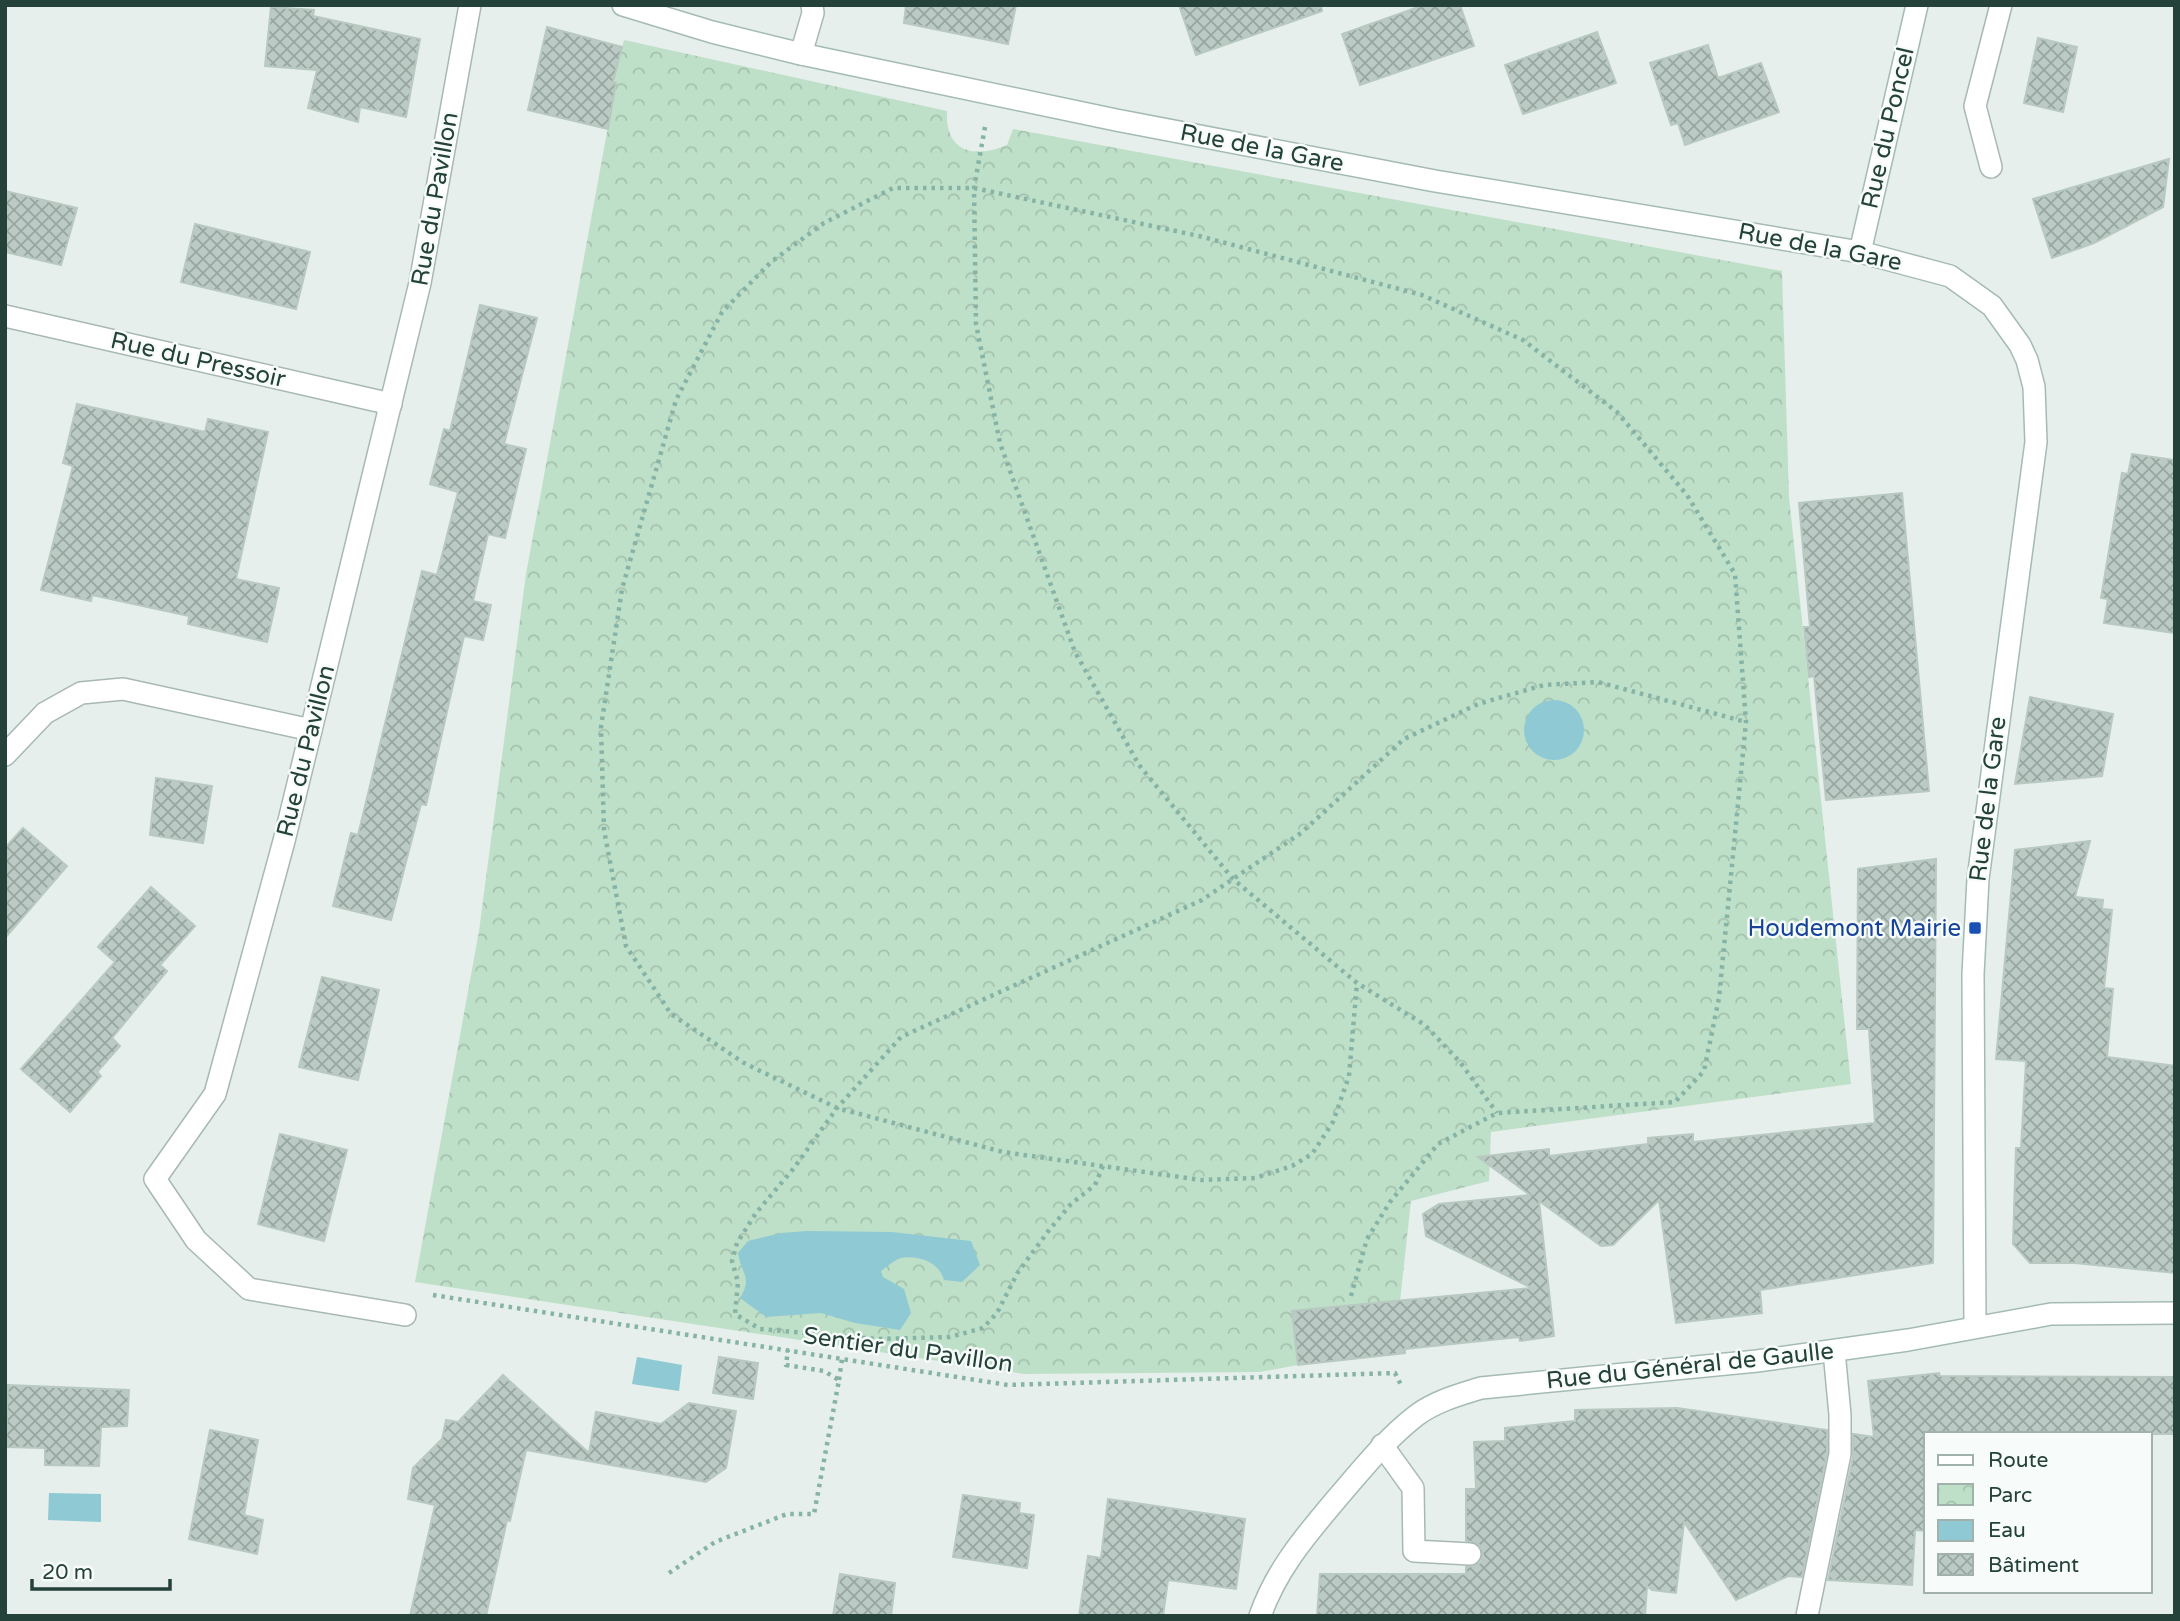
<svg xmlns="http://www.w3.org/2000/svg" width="2180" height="1621" font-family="'Varela Round',sans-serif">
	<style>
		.park { fill: url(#park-crowns) }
		.water { fill: #8ec9d4 }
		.building { fill: url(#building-cross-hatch); stroke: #b8c9c2; stroke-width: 2 }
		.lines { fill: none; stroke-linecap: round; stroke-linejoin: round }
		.street-casing { stroke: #a8b8b2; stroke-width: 24 }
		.secondary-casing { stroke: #a4bbb3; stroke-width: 24 }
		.path { stroke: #86b3a5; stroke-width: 4.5; stroke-dasharray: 3.5 5; stroke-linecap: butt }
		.street { stroke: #fff; stroke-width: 21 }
		.secondary { stroke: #fff; stroke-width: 21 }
		.transit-dot { fill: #1a4fb4; stroke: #f7fbf9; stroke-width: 2.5 }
		.labels { text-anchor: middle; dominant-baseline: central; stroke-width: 5; stroke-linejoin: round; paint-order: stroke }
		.street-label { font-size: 24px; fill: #24423a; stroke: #f7fbf9 }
		.transit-label { font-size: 24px; fill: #164399; stroke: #f7fbf9; text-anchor: end }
	</style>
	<defs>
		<pattern id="park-crowns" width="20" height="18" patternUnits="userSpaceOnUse" patternTransform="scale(1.75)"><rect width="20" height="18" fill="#bfe0c8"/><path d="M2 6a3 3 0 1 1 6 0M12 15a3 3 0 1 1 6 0" fill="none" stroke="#a4c1ad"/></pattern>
		<pattern id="building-cross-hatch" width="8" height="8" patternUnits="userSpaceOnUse" patternTransform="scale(1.75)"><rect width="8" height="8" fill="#bbcac4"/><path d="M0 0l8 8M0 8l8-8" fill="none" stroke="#98a6a0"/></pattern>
	</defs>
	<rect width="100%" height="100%" fill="#e6efeb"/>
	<!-- park -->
	<path class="park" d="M624,40L947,111C945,152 974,159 1007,145L1013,129L1782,271L1789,497L1851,1084L1491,1132L1489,1181L1411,1201L1400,1301L1293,1311L1298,1365L1260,1372L1025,1374L415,1282L479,931L526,574L616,83L613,82Z"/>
	<!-- water -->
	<g class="water">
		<circle cx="1554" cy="730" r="30"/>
		<path d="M807,1231L892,1232L971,1241L980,1265L962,1282L944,1280C939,1262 919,1255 901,1258C894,1260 887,1267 881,1271L883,1277L904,1289L911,1313L900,1330L855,1323L821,1313L766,1317L740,1298C753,1277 741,1274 738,1253L748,1241L781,1233Z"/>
		<polygon points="637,1357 682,1365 679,1391 632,1384"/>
		<polygon points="49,1493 101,1494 101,1522 48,1520"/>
	</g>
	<!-- building -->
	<g class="building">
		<polygon points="906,5 1016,5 1008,44 904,23"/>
		<polygon points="1179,5 1321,5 1322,11 1196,55"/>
		<polygon points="1424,5 1460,5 1474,46 1360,85 1342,34"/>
		<polygon points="271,7 314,10 313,16 420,39 406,117 360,107 358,122 308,108 317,70 265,66"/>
		<polygon points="547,27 622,47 613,82 616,83 608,129 528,110"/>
		<polygon points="1597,32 1616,83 1523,114 1505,65"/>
		<polygon points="2038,38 2077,47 2063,112 2024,103"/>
		<polygon points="1708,45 1718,78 1761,63 1779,112 1685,145 1678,123 1671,125 1650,63"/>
		<polygon points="2169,159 2163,207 2094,243 2052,258 2033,199"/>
		<polygon points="5,191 77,208 61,265 5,252"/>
		<polygon points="195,224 310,252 296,309 181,282"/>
		<polygon points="480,305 537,318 504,444 526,449 505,538 488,534 473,601 491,605 483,640 464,636 426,805 421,804 391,920 333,906 351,833 358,835 422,571 437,575 458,492 430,484 444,429 450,431"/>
		<polygon points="77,404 205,432 208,419 268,432 236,579 279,588 267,642 188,624 189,616 92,595 91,601 41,590 73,466 63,463"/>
		<polygon points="2132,454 2175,460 2175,633 2104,623 2108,599 2101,598 2122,473 2128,474"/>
		<polygon points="1902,493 1929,791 1826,800 1814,676 1809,677 1804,627 1810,627 1799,503"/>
		<polygon points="2030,697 2113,714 2102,776 2015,784"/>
		<polygon points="156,778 212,786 203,843 150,835"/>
		<polygon points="23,828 67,866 5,938 5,848"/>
		<polygon points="2090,841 2075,897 2103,900 2102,909 2112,910 2104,988 2113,989 2107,1057 2175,1066 2175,1273 2075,1263 2030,1263 2013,1244 2016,1148 2021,1148 2026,1061 1996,1059 2015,850"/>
		<polygon points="1936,859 1933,1263 1760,1290 1762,1313 1676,1323 1659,1200 1613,1245 1601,1246 1539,1201 1554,1336 1520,1341 1519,1337 1405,1349 1405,1353 1298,1365 1292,1311 1532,1288 1426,1236 1423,1214 1439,1204 1530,1195 1478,1157 1549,1149 1549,1156 1648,1144 1648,1138 1693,1134 1693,1142 1875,1123 1869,1029 1857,1029 1858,869"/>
		<polygon points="151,887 195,926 160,965 167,971 112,1038 120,1046 97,1072 101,1076 70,1112 21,1069 115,962 98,947"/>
		<polygon points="322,977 379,990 358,1080 299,1067"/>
		<polygon points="280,1134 347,1150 324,1241 258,1224"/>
		<polygon points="719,1357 758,1363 753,1399 713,1393"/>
		<polygon points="1939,1373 1940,1376 2175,1377 2175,1434 1926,1434 1926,1531 1915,1530 1912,1585 1828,1580 1853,1457 1853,1434 1874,1437 1868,1381"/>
		<polygon points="503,1375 589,1453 596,1412 661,1424 689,1403 736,1411 726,1468 706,1482 526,1450 510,1521 507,1520 486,1616 410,1616 435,1505 408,1499 413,1468 442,1439 446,1420 458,1422"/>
		<polygon points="8,1385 129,1390 127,1426 101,1427 99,1466 45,1465 45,1448 6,1447"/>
		<polygon points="1677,1408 1827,1430 1827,1453 1802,1577 1788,1576 1736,1600 1684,1522 1676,1593 1652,1590 1647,1586 1645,1616 1317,1616 1320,1574 1466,1574 1466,1567 1475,1566 1481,1562 1483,1555 1481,1547 1477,1543 1466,1541 1466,1489 1476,1489 1474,1442 1505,1441 1505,1428 1575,1421 1575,1410"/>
		<polygon points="210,1430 258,1440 244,1515 263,1520 257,1554 189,1539"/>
		<polygon points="963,1495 1020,1503 1019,1513 1034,1515 1027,1568 953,1557"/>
		<polygon points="1108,1499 1245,1519 1236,1589 1168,1580 1163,1616 1079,1616 1088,1556 1101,1558"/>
		<polygon points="840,1574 895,1583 891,1616 833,1616"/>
	</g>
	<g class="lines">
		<!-- street casing -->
		<g class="street-casing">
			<g id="street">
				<polyline points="801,54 813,13 812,5"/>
				<polyline points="1991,167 1975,106 2001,5"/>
				<polyline points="5,316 391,404"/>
				<polyline points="5,755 45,713 81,693 123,689 311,730"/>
				<polyline points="405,1315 249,1289 196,1240 155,1179 215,1094 284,841 420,283 470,5"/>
				<polyline points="1382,1445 1413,1488 1414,1551 1470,1554"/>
				<polyline points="1807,1616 1840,1454 1840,1415 1834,1351"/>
			</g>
		</g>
		<!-- secondary casing -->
		<g class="secondary-casing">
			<g id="secondary">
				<polyline points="623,5 712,32 801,54 1116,120 1435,181 1860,252 1950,276 1992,306 2020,345 2027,360 2034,387 2036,442 1978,879 1973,974 1975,1326"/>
				<polyline points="1860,252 1917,5"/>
				<path d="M1260,1616C1277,1568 1307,1534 1339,1496C1364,1467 1387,1438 1417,1415C1436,1401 1459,1395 1481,1388L1757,1361L1908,1340L2051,1314L2175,1313"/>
			</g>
		</g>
		<!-- path -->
		<g class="path">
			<polyline points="985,127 974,188 976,324 1000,443 1075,652 1139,765 1233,879 1357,983 1425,1025 1460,1062 1497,1113"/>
			<polyline points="1103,1166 1095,1185 1071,1204 1050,1229 1018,1272 997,1313 983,1328 950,1337 877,1339 760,1329 735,1314 738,1282 732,1261 737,1243 756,1213 794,1168 837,1108 901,1037 1202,900 1301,833 1404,739 1478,704 1544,685 1598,682 1746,722"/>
			<polyline points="433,1295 1008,1385 1395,1373 1401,1385"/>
			<polyline points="1351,1296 1367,1239 1390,1202 1438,1144 1497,1113 1675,1102 1704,1071 1719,998 1746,722 1735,574 1687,495 1617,412 1523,340 1422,295 1199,236 974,188 893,188 824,223 771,262 722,312 676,400 622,589 601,727 604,830 626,946 671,1014 744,1063 837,1108 1003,1152 1201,1180 1255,1178 1292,1166 1312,1154 1333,1122 1349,1076 1357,983"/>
			<polyline points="839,1380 842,1359"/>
			<polyline points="669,1573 715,1542 787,1514 814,1514 839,1380 824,1371 786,1365 788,1350"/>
		</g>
		<!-- street -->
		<use href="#street" class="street"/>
		<!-- secondary -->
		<use href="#secondary" class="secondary"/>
	</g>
	<!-- markers -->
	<rect class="transit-dot" x="1968" y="921" width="14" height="14" rx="3.5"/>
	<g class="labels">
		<!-- street labels -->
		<g class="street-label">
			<text transform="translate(1888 128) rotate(-77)">Rue du Poncel</text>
			<text transform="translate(1262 148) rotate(11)">Rue de la Gare</text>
			<text transform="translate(435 199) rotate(-80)">Rue du Pavillon</text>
			<text transform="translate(1820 247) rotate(11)">Rue de la Gare</text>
			<text transform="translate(198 360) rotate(13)">Rue du Pressoir</text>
			<text transform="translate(306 751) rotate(-76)">Rue du Pavillon</text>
			<text transform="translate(1988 799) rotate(-83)">Rue de la Gare</text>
			<text transform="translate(908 1350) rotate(8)">Sentier du Pavillon</text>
			<text transform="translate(1690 1366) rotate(-6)">Rue du Général de Gaulle</text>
		</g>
		<!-- transit labels -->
		<g class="transit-label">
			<text x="1961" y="928">Houdemont Mairie</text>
		</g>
	</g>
	<!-- border -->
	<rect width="2180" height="1621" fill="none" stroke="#24423a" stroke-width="14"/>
	<!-- legend -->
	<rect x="1924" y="1432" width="228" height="161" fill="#f7fbf9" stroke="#a3b1ad" stroke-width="2"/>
	<rect x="1938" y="1455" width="35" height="10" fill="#ffffff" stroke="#a3b1ad" stroke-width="2"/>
	<text x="1988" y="1467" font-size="21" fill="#24423a">Route</text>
	<rect x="1938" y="1484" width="35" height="21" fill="url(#park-crowns)" stroke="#a3b1ad" stroke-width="2"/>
	<text x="1988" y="1502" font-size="21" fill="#24423a">Parc</text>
	<rect x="1938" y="1520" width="35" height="21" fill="#8ec9d4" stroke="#a3b1ad" stroke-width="2"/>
	<text x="1988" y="1537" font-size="21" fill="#24423a">Eau</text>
	<rect x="1938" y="1554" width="35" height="21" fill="url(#building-cross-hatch)" stroke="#a3b1ad" stroke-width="2"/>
	<text x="1988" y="1572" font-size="21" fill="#24423a">Bâtiment</text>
	<!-- scale -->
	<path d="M32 1579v10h138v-10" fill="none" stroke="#24423a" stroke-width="3.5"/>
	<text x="42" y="1579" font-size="21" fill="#24423a" stroke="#f7fbf9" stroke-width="5" paint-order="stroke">20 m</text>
</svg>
